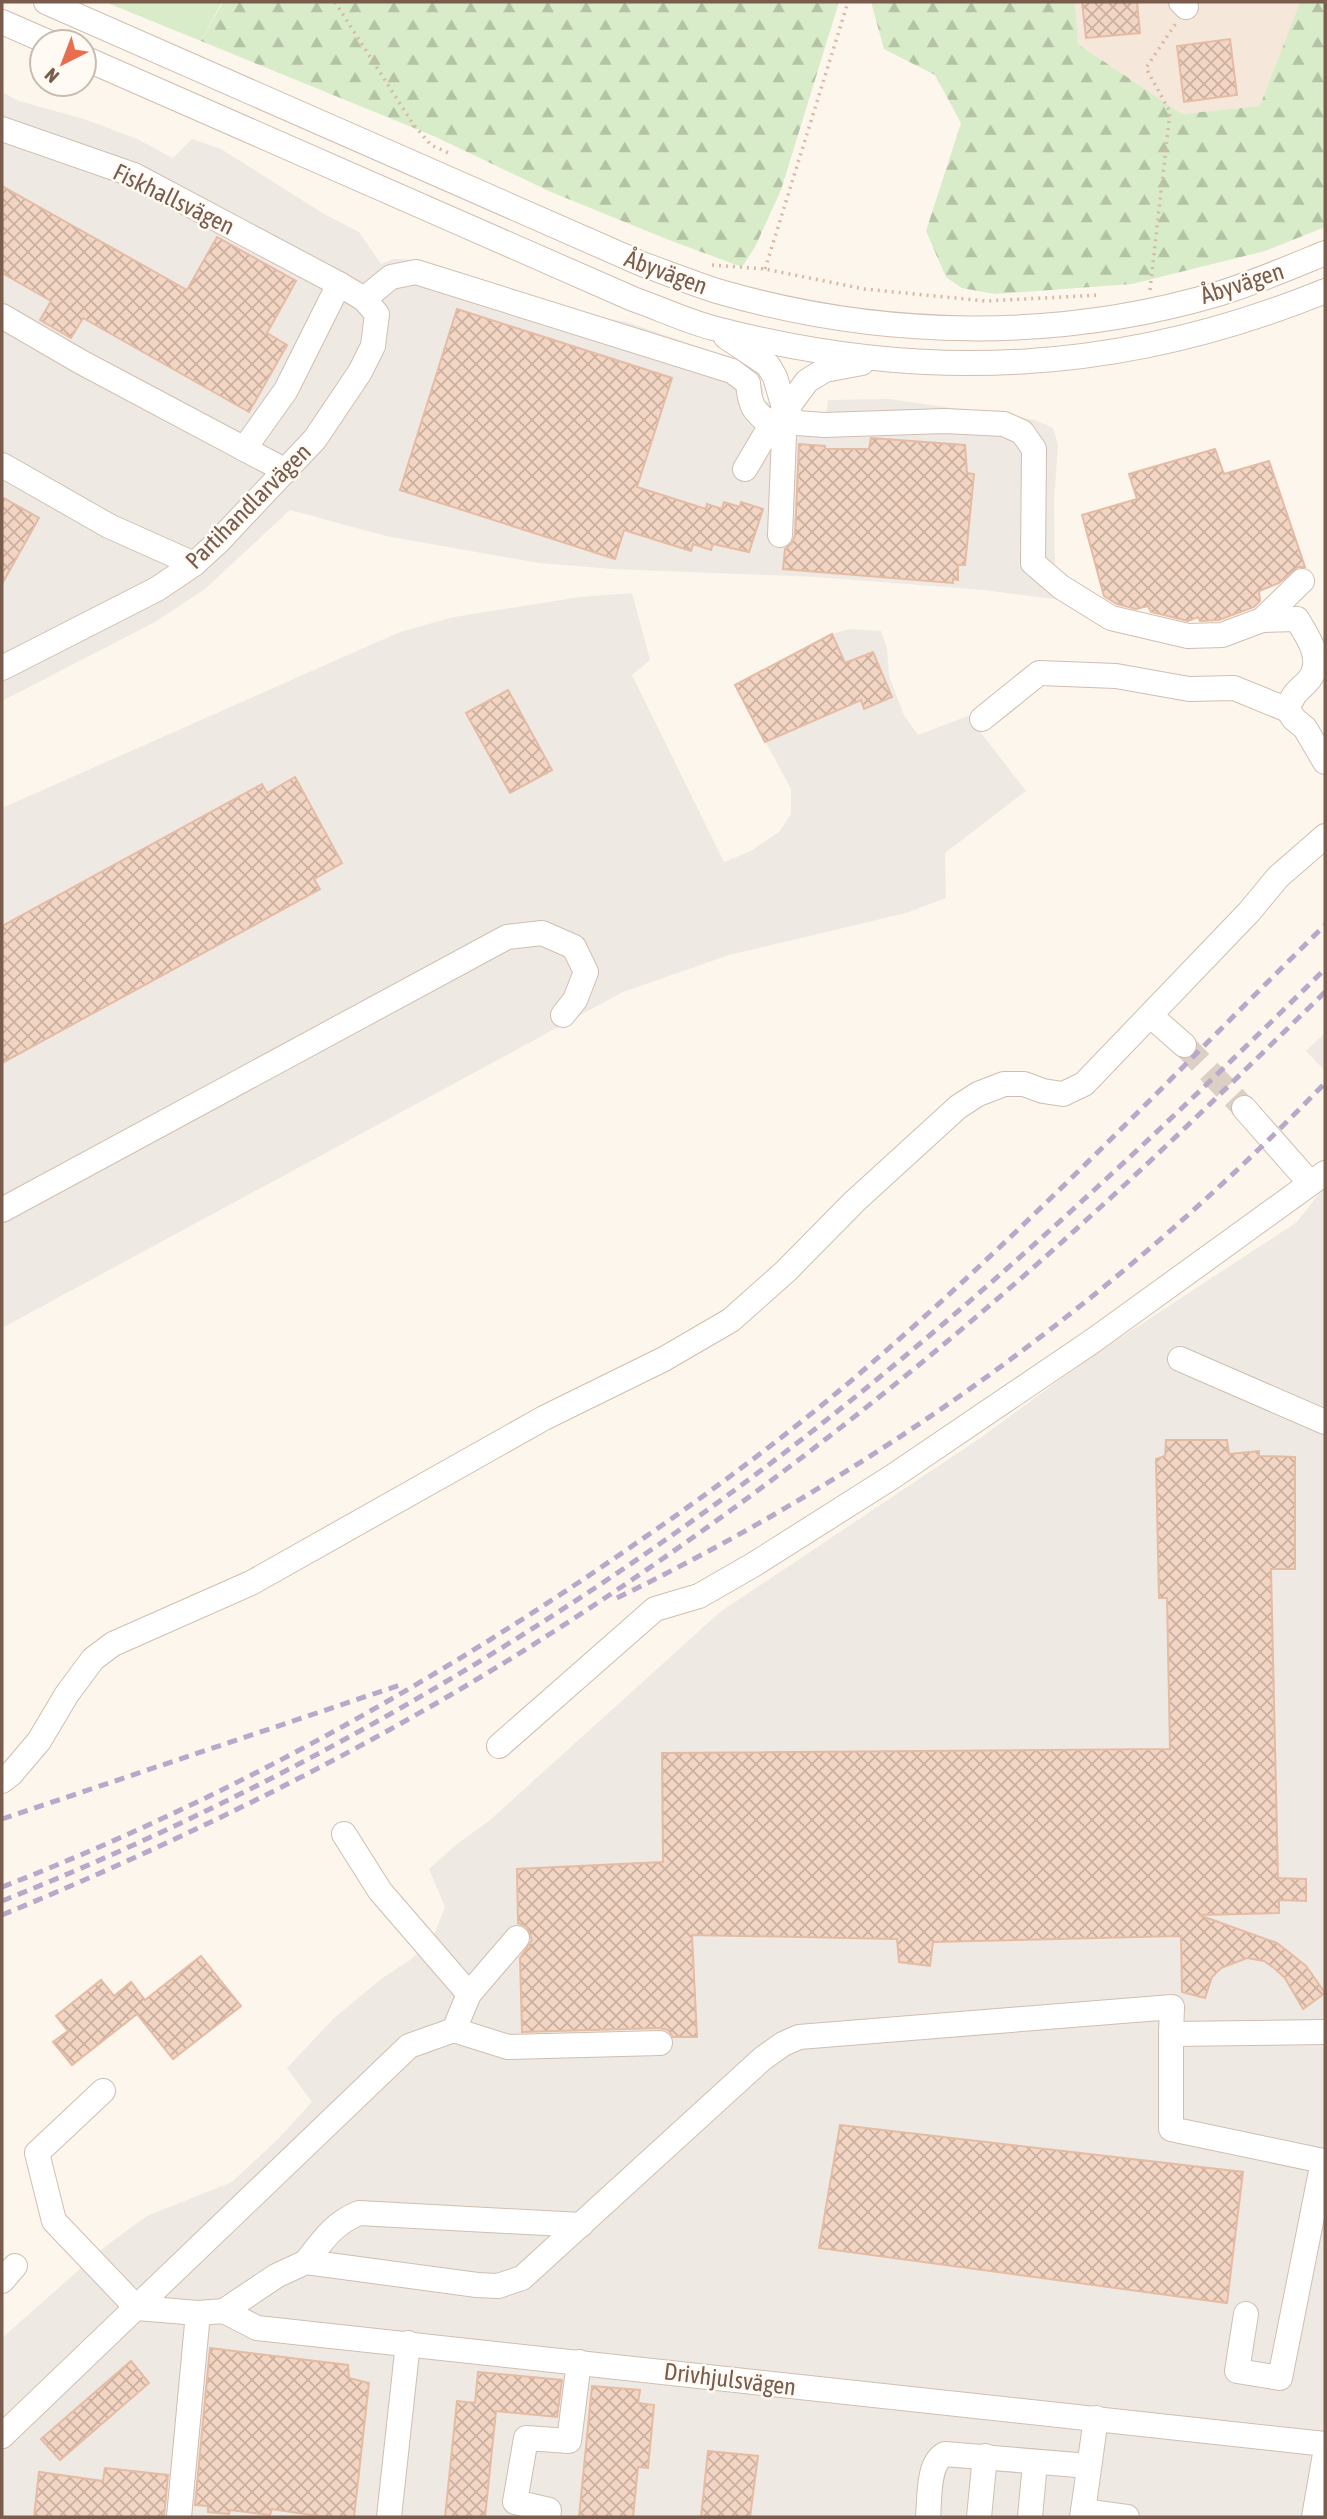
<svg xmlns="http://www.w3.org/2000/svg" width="1327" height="2519" font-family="'Asap Condensed',sans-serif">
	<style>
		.residential { fill: #f5e8da }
		.industrial { fill: #efe9e4 }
		.grass { fill: #d8ecc9 }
		.forest { fill: url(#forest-firs) }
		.building { fill: url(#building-cross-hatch); stroke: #e6bba3; stroke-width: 2 }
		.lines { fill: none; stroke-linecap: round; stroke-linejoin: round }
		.minor-tunnel { stroke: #dcd0c4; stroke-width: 24; stroke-dasharray: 24 12; stroke-linecap: butt }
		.minor-casing { stroke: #d1beb0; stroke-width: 26 }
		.path { stroke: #d9b8a5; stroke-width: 3.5; stroke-dasharray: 2 5; stroke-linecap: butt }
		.minor { stroke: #fff; stroke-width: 24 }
		.rail { stroke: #b9a8c9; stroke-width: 5; stroke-dasharray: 10 7; stroke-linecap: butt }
		.labels { text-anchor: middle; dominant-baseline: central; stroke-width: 5; stroke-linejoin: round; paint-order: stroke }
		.street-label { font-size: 24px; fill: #7a5c4d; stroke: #fffaf3 }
	</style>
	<defs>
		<pattern id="forest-firs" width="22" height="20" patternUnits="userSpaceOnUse" patternTransform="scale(1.75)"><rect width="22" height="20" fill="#d8ecc9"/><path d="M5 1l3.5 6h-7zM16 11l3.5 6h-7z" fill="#b4c2a5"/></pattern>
		<pattern id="building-cross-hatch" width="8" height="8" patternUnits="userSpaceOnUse" patternTransform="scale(1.75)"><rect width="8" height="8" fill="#f3d5c3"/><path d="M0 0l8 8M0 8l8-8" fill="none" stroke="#cab0a1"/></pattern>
	</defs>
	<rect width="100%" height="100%" fill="#fdf6ec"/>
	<!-- residential -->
	<polygon class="residential" points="1075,2 1300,2 1261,106 1182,114 1078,44"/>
	<!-- industrial -->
	<g class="industrial">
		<polygon points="2,92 19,101 84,119 137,139 173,158 192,139 221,149 324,214 359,232 381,264 393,259 421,260 597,317 627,322 736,360 753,370 761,383 764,393 761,400 804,413 826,416 828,400 889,399 1035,420 1053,428 1058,445 1054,502 1055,568 1061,600 984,590 816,577 613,569 539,563 386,536 290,510 205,589 155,622 2,701"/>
		<polygon points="632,593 650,660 632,675 724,862 751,851 780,831 791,814 791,789 735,685 832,634 849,629 881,631 887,648 889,676 904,715 918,735 968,716 1026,791 945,853 946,898 906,913 729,955 623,992 2,1328 2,808 400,632 454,617 580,597"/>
		<polygon points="1325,1033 1325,1071 1306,1051"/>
		<polygon points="1325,1186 1325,2517 2,2517 2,2338 107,2245 147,2216 232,2182 277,2140 312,2102 287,2068 335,2017 384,1977 410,1960 432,1940 445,1907 429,1869 457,1844 489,1821 720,1612 979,1439 1085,1361 1297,1222"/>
	</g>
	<!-- grass -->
	<polygon class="grass" points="105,2 222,2 201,41"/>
	<!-- forest -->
	<g class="forest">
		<polygon points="223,2 839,2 781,190 755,247 742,267 669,240 551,192 436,137 201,41"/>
		<polygon points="871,2 1075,2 1078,44 1182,114 1260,106 1300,2 1325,2 1325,227 1265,251 1132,284 995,294 962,288 946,277 926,231 961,123 935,75 884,49"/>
	</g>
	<!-- building -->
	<g class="building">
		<polygon points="1082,2 1137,2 1140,33 1086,38"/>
		<polygon points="1230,39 1237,95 1184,102 1177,46"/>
		<polygon points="2,186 187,290 217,237 296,281 267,333 287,345 249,412 83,318 71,338 40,320 51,301 2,273"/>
		<polygon points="457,309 672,378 637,487 706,509 707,504 722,509 724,502 740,507 741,502 763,509 749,552 713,544 711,550 693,544 691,551 624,530 615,559 400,490"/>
		<polygon points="871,438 965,445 967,473 974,474 965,565 958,565 958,580 953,579 953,583 783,569 785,549 792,543 795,536 799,444 825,446 825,449 869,449"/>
		<polygon points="1215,449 1224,474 1269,461 1305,567 1298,567 1279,583 1259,591 1260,601 1254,607 1219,620 1200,621 1198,617 1188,621 1151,612 1148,606 1136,609 1117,604 1104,596 1082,515 1137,499 1129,474"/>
		<polygon points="2,497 39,518 2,584"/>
		<polygon points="832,634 845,663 873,652 892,697 864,709 861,700 765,742 735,685"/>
		<polygon points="508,690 552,770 510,793 466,713"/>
		<polygon points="295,777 342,863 314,879 320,889 2,1063 2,926 262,784 267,793"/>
		<polygon points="1166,1440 1227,1440 1229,1454 1259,1451 1259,1456 1295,1457 1295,1569 1271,1569 1278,1878 1306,1879 1306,1901 1279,1900 1279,1913 1199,1915 1277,1943 1306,1966 1325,1993 1303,2009 1285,1978 1274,1968 1264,1961 1247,1958 1221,1968 1212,1977 1205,1998 1182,1992 1181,1936 933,1942 930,1966 899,1962 897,1939 692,1935 697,2037 673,2037 668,2030 660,2028 522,2032 520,1958 532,1940 527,1927 518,1923 517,1869 663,1862 662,1753 1170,1749 1167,1598 1159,1598 1156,1459 1165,1456"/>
		<polygon points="201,1956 241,2006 173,2059 137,2014 72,2065 53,2042 68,2031 56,2016 101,1980 114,1996 131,1982 145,2000"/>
		<polygon points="840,2125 1243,2172 1227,2303 819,2248"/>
		<polygon points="210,2348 348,2365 349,2378 369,2383 354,2517 324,2517 272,2509 270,2515 230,2510 229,2514 208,2512 208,2506 195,2505"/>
		<polygon points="131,2361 149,2383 60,2460 41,2439"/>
		<polygon points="478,2372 562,2380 557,2417 496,2411 485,2517 445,2517 457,2401 475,2403"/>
		<polygon points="592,2386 640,2390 638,2403 654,2405 648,2468 638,2467 633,2517 579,2517"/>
		<polygon points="708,2451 758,2456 750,2517 701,2517"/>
		<polygon points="105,2468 168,2475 164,2517 34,2517 39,2472 103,2481"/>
	</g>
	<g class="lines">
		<!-- minor-tunnel -->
		<polyline class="minor-tunnel" points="1184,1045 1244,1108"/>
		<!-- minor casing -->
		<g class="minor-casing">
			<g id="minor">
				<path d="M46,2L642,264C667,273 692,283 717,291C881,339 1057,342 1221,293C1256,282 1291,267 1325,253"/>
				<polyline points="1181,2 1186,7"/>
				<polyline points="2,22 48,42"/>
				<path d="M84,58L633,299C659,308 686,321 713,328C924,384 1122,374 1325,291"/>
				<polyline points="2,129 134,175 339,284 364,299 377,314 373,346 360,372 315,439 217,543 194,564 157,589 2,668"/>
				<path d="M364,299L391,277L416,272L732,371L748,383C750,407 753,410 771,425"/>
				<polyline points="2,316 81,362 286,471"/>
				<polyline points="726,337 768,365 775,377 785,411 780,535"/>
				<polyline points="785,411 797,423 824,425 945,421 1004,424 1022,432 1034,449 1033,563 1061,587 1111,618 1188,636 1222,635 1262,620 1302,581"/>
				<polyline points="244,449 286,390 339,284"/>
				<polyline points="2,465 109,526 194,564"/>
				<polyline points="745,469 771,425 785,411 807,381 825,370 862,363"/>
				<path d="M1262,620L1297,619C1306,634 1321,655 1313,673C1308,687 1293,687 1288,710L1294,719L1305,728L1325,762"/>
				<polyline points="982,719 1039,673 1116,676 1189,689 1234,688 1288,710"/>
				<polyline points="1151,1016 1184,1045"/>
				<polyline points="1244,1108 1310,1183"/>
				<polyline points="2,1210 507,937 542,933 574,947 586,972 575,1000 563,1015"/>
				<polyline points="1180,1359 1325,1422"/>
				<polyline points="499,1746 655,1609 699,1596 753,1565 892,1477 1094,1340 1325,1173"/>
				<polyline points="2,1781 11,1774 39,1741 67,1694 93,1659 113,1644 251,1583 544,1418 664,1359 731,1320 786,1271 855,1201 958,1107 978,1094 1004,1084 1024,1084 1043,1091 1063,1094 1084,1084 1249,912 1278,877 1325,836"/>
				<polyline points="344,1834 380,1891 469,1994 454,2030"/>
				<polyline points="469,1994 517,1938"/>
				<polyline points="454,2030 508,2047 660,2043"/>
				<polyline points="103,2091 37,2153 54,2221 137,2308"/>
				<path d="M306,2262C322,2241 334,2223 359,2213L581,2225"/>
				<polyline points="2,2281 15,2266"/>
				<polyline points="137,2308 198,2313 224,2311 257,2328 1325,2444"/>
				<polyline points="224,2311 276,2276 306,2262 477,2285 498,2286 522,2278 762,2059 783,2044 799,2037 1172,2007 1171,2034"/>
				<polyline points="1246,2314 1237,2371 1280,2378 1323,2161 1171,2129 1171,2034 1325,2032"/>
				<polyline points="2,2436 409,2046 454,2030"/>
				<polyline points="1083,2511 1096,2418"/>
				<polyline points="179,2517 198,2313"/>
				<polyline points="389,2517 408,2343"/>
				<polyline points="548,2517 549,2510 515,2502 526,2438 569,2441 579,2362"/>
				<path d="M928,2517C930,2499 927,2463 945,2454L1089,2466"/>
				<polyline points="979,2517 985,2456"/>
				<polyline points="1030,2517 1035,2463"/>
				<polyline points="1082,2517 1083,2511 1127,2517"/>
				<polyline points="1314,2517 1325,2454"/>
			</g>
		</g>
		<!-- path -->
		<g class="path">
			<polyline points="335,2 413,124 431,145 451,154"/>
			<polyline points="712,265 765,269 864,289 986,301 1100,295"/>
			<polyline points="765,269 848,2"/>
			<polyline points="1150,290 1170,112 1146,68 1176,23"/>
		</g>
		<!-- minor -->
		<use href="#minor" class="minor"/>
		<!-- rail -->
		<g class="rail">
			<path d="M617,1598C882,1469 1121,1295 1325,1083"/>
			<polyline points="2,1819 403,1684"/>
			<path d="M2,1887C226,1800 438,1681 635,1544C715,1489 792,1432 866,1368C1027,1230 1174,1074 1325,925"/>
			<path d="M2,1901C288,1787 558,1628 801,1440C987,1295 1158,1134 1325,969"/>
			<path d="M2,1915C193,1836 379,1744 553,1632C741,1511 918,1373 1083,1223C1166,1148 1245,1070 1325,992"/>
		</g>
	</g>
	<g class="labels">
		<!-- street labels -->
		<g class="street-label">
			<text transform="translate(174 199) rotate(26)">Fiskhallsvägen</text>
			<text transform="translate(666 272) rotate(20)">Åbyvägen</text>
			<text transform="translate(1242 283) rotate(-18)">Åbyvägen</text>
			<text transform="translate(248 506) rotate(-45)">Partihandlarvägen</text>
			<text transform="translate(730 2379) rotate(7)">Drivhjulsvägen</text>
		</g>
	</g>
	<!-- border -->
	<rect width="1327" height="2519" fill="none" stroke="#7a5c4d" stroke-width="7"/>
	<!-- north arrow -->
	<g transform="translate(63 63) rotate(222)"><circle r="33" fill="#fffaf3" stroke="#cabbb1" stroke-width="2"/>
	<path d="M0-5L12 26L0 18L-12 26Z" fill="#e76f51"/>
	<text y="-10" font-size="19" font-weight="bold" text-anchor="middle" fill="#7a5c4d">N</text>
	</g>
</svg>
